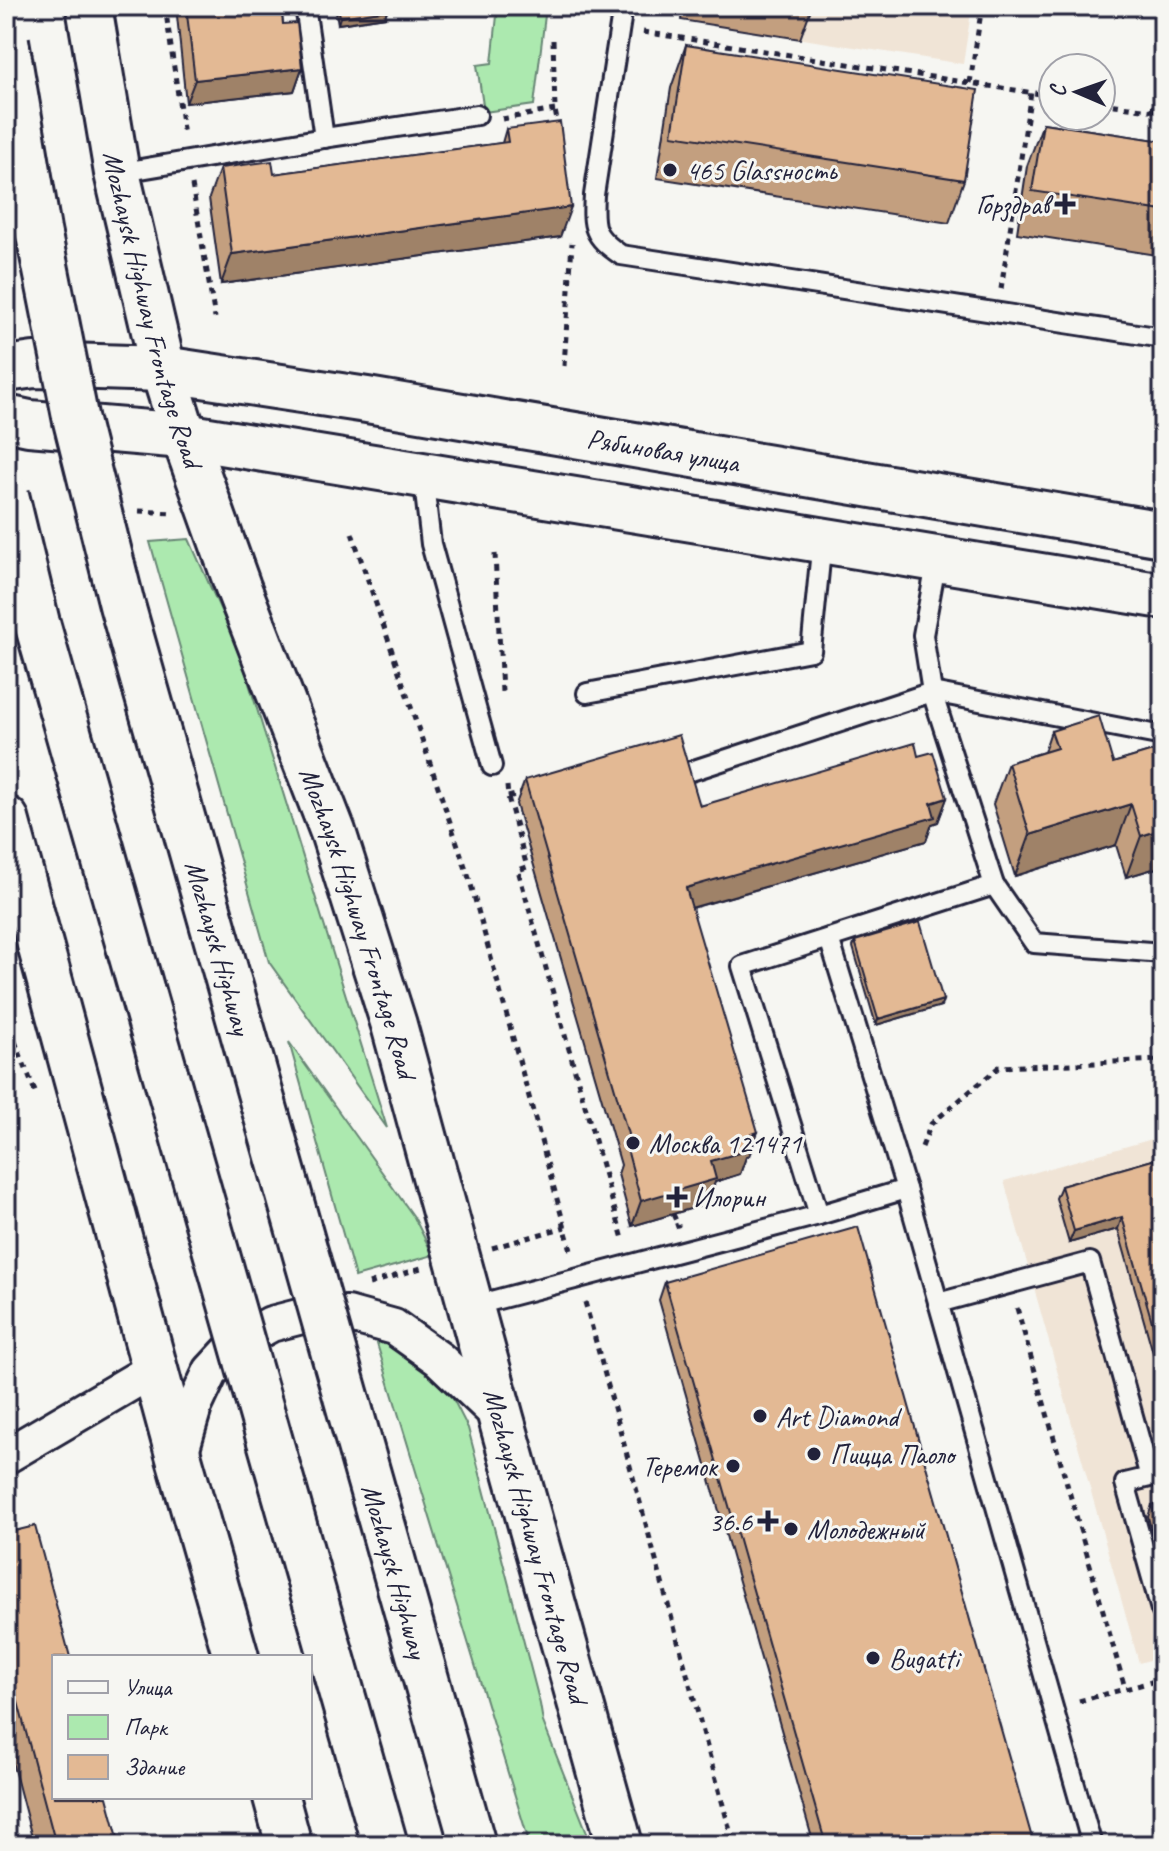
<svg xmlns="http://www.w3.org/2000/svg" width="1169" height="1851" font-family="Caveat,sans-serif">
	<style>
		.built { fill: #f0e4d6 }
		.green { fill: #ace9af; stroke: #678675; stroke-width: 2 }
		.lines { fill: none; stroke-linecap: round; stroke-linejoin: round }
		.lane-casing { stroke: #22223b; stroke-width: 24 }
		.street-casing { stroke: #22223b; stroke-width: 40 }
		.secondary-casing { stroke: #22223b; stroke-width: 50 }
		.path { stroke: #22223b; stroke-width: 5; stroke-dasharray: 6 6; stroke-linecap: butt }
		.lane { stroke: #f6f6f2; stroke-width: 18 }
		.street { stroke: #f6f6f2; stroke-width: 34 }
		.secondary { stroke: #f6f6f2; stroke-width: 44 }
		.primary-bridge-casing { stroke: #22223b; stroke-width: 50; stroke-linecap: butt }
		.primary-bridge { stroke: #f6f6f2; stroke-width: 44 }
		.wall { fill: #c39f7f; stroke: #22223b; stroke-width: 2 }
		.shaded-wall { fill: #9f8268; stroke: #22223b; stroke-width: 2 }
		.building { fill: #e3b994; stroke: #22223b; stroke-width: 2 }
		.poi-dot { fill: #22223b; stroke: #f6f6f2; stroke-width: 3 }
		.labels { text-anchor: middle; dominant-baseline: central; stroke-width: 6; stroke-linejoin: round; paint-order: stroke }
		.poi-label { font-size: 28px; fill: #22223b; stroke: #f6f6f2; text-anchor: start }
		.street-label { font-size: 28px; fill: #22223b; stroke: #f6f6f2 }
	</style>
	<rect width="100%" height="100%" fill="#f6f6f2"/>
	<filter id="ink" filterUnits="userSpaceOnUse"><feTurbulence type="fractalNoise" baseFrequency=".0125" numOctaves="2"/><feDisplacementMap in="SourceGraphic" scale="16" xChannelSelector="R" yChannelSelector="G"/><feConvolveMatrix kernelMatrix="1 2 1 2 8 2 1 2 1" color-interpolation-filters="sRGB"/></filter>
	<g filter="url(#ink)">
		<!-- built -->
		<g class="built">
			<polygon points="683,6 972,6 963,64 681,20"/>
			<polygon points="1163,1136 1163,1656 1139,1663 1004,1181"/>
		</g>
		<!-- green -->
		<g class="green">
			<polygon points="498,6 546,7 534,105 484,112 477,65 492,63"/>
			<polygon points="189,539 239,651 387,1128 269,962 150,542"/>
			<polygon points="289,1042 414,1217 433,1255 355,1277"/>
			<polygon points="374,1334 418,1360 448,1389 468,1428 540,1704 543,1722 592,1845 530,1845"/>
		</g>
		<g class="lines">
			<!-- lane casing -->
			<g class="lane-casing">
				<g id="lane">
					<polyline points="305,6 324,138"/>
					<path d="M623,6L594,195C592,228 593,236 621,255L1163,338"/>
					<polyline points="117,173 324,138 477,115"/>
					<polyline points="423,475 431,544 492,766"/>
					<polyline points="937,559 923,635 932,692 994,885 1034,943 1163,953"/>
					<polyline points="587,693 811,651 822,540"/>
					<polyline points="691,771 932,692 1163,736"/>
					<polyline points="829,938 906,1189 1092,1845"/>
					<polyline points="819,1215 742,966 994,885"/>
					<polyline points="938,1303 1090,1262 1150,1477 1125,1483 1161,1610 1163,1610"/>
					<polyline points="472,1306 819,1215 906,1189"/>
				</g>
			</g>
			<!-- street casing -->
			<g class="street-casing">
				<g id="street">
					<polyline points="6,1456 156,1368"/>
					<polyline points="179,1458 194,1407 211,1371 238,1342 271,1324 306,1315 347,1314 394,1327 439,1359 501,1418"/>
				</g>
			</g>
			<!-- secondary casing -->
			<g class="secondary-casing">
				<g id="secondary">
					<path id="s1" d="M89,6L117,173L163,369L184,436L238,587L333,832L394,1025L501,1418L620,1845"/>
					<path id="s2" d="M6,369L34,365L163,369L367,400L1163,534"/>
					<polyline points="6,418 29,423 184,436 1163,596"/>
					<polyline points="6,819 179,1458 236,1657"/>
					<polyline points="276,1797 289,1845"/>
				</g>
			</g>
			<!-- path -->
			<g class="path">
				<polyline points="165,6 184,136"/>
				<polyline points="643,32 1053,96"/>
				<polyline points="553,40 555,110 558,126"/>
				<polyline points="970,83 982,6"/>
				<polyline points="1101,103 1163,112"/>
				<polyline points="1153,111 1163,47"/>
				<polyline points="502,119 555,110"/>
				<polyline points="192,185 215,318"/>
				<polyline points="1001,289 1031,92"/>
				<polyline points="564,366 572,243"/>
				<polyline points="139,511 173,513"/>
				<polyline points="352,533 470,881 572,1254"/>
				<polyline points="495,554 502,692"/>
				<polyline points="507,786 508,797 527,867 518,870 623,1239"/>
				<polyline points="508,797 526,792"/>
				<polyline points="6,1019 36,1094"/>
				<polyline points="922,1147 931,1124 999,1067 1163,1060"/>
				<polyline points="673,1214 678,1225 675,1226"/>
				<polyline points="492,1248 565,1227"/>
				<polyline points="369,1284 421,1268"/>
				<polyline points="585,1302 734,1845"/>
				<polyline points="1017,1308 1125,1688"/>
				<polyline points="1079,1701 1163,1679"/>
			</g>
			<!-- lane -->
			<use href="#lane" class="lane"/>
			<!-- street -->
			<use href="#street" class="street"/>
			<!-- secondary -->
			<use href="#secondary" class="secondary"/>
			<!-- primary-bridge casing -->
			<g class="primary-bridge-casing">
				<g id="primary-bridge">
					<path id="s3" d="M6,41L38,230L76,421L122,605L473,1845"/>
					<polyline points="6,495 37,623 385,1845"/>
				</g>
			</g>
			<!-- primary-bridge -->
			<use href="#primary-bridge" class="primary-bridge"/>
		</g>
		<!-- wall -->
		<g class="wall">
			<polygon points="176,6 281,6 283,24 302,68 294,91 186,103"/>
			<polygon points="335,6 387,6 387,10 385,17 338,24"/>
			<polygon points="683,6 812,6 800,39 681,20"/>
			<polygon points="686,45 964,180 949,223 657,178 671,88"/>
			<polygon points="1043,123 1163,141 1163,256 1017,233 1027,166"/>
			<polygon points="506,129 560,237 221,284 209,198 220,168 274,174 502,143"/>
			<polygon points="1051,731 1113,763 1163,748 1163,866 1126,877 1116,845 1015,876 993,804 1008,763 1044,752"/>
			<polygon points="918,756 947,798 938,822 932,824 926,841 692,908 749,1156 746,1157 740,1174 715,1182 707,1204 632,1226 618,1174 621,1165 516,804 525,780 700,806"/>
			<polygon points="855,941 943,1000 941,1006 876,1025 853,947"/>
			<polygon points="1163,1157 1163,1388 1118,1229 1069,1243 1056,1198 1061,1186"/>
			<polygon points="665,1282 1034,1845 814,1845 659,1300"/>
			<polygon points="1163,1502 1163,1563 1160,1564 1148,1517 1152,1505"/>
			<polygon points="6,1533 120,1845 34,1845 6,1739"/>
		</g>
		<!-- shaded-wall -->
		<g class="shaded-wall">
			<polygon points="387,10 385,17 338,24 340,17"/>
			<polygon points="302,68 294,91 186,103 195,80"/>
			<polygon points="571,207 560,237 221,284 232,254"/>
			<polygon points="947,798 938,822 932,824 926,841 677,912 686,888"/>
			<polygon points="1131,804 1116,845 1015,876 1030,835"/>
			<polygon points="1163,829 1163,866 1126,877 1141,836"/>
			<polygon points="943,1000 941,1006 876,1025 878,1019"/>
			<polygon points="758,1132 749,1156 746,1157 740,1174 715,1182 707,1204 632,1226 641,1201 711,1161 746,1136"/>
			<polygon points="1122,1217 1118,1229 1069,1243 1074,1231"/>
		</g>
		<!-- building -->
		<g class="building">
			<polygon points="186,6 281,6 283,24 297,23 302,68 195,80"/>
			<polygon points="338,6 387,6 387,10 340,17"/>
			<polygon points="686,45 978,90 964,180 672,135"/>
			<polygon points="560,122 571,207 232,254 220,168 272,161 274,174 508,142 506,129"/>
			<polygon points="1043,123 1163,141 1163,211 1032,191"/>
			<polygon points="1099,716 1113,763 1163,748 1163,829 1141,836 1131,804 1030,835 1008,763 1057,748 1051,731"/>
			<polygon points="679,735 700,806 915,743 918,756 933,752 947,798 931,803 935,817 686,888 758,1132 746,1136 749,1150 711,1161 716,1179 641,1201 627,1149 632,1148 525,780"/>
			<polygon points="920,922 943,1000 878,1019 855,941"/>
			<polygon points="1163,1157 1163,1360 1122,1217 1074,1231 1061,1186"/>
			<polygon points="858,1227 1034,1845 826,1845 665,1282"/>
			<polygon points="1163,1502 1163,1545 1152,1505"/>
			<polygon points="35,1526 70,1657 54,1657 54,1797 107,1797 120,1845 56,1845 6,1657 6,1533"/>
		</g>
	</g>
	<!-- markers -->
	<g class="poi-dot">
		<circle cx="670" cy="170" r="8"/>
		<path d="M1061 192h8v8h8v8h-8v8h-8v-8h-8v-8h8z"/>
		<circle cx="633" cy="1143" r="8"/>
		<path d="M673 1185h8v8h8v8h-8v8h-8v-8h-8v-8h8z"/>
		<circle cx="760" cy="1416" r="8"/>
		<circle cx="814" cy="1454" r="8"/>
		<circle cx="733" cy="1466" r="8"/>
		<path d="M764 1509h8v8h8v8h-8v8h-8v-8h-8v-8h8z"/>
		<circle cx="791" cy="1529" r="8"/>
		<circle cx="873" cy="1658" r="8"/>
	</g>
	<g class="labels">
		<!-- poi labels -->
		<g class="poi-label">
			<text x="686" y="170">465 Glassность</text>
			<text x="1049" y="204" text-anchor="end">Горздрав</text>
			<text x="649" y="1143">Москва 121471</text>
			<text x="693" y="1197">Илорин</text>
			<text x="776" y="1416">Art Diamond</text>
			<text x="830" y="1454">Пицца Паоло</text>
			<text x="717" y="1466" text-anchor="end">Теремок</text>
			<text x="752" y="1521" text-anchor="end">36.6</text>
			<text x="807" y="1529">Молодежный</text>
			<text x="889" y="1658">Bugatti</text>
		</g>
		<!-- street labels -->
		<g class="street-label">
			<text stroke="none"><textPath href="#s1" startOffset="310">Mozhaysk Highway Frontage Road</textPath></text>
			<text stroke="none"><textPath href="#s2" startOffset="664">Рябиновая улица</textPath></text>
			<text stroke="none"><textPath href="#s1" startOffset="958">Mozhaysk Highway Frontage Road</textPath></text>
			<text stroke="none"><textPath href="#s3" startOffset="932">Mozhaysk Highway</textPath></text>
			<text stroke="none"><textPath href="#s1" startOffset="1606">Mozhaysk Highway Frontage Road</textPath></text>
			<text stroke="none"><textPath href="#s3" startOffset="1580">Mozhaysk Highway</textPath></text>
		</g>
	</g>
	<!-- margin -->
	<rect width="1169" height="1851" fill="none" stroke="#f6f6f2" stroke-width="32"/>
	<rect x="16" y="16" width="1137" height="1819" fill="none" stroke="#22223b" stroke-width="3" filter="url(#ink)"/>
	<!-- legend -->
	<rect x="52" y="1655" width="260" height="144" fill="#f6f6f2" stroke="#a1a1a9" stroke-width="2"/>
	<rect x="68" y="1681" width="40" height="12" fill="#f6f6f2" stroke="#a1a1a9" stroke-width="2"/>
	<text x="124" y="1695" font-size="24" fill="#22223b">Улица</text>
	<rect x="68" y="1715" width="40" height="24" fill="#ace9af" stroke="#a1a1a9" stroke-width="2"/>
	<text x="124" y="1735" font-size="24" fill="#22223b">Парк</text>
	<rect x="68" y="1755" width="40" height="24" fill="#e3b994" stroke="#a1a1a9" stroke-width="2"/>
	<text x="124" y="1775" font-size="24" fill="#22223b">Здание</text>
	<!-- north arrow -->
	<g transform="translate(1077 92) rotate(272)"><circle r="38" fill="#f6f6f2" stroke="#a1a1a9" stroke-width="2"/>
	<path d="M0-6L14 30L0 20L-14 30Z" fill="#22223b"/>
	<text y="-12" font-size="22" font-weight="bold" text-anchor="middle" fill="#22223b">С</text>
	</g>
</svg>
